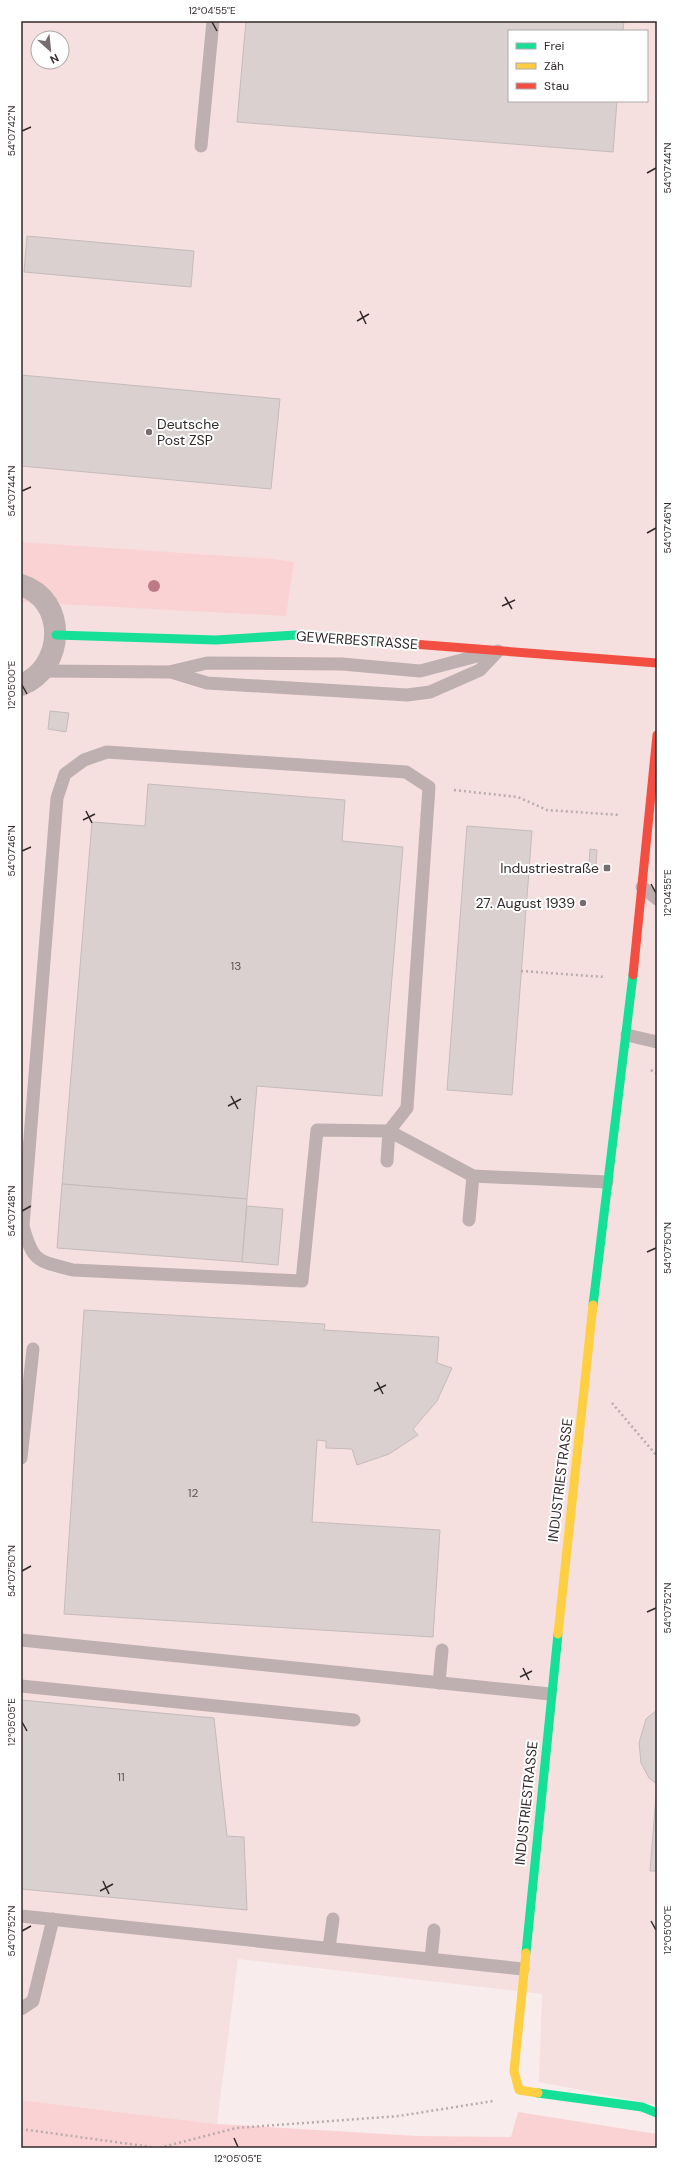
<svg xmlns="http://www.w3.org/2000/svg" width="678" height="2169" font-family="'DM Sans',sans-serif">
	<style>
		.built { fill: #f6dfdf; fill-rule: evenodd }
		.green { fill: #fbd2d3 }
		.building { fill: #dad0d0; stroke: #c5bbbb }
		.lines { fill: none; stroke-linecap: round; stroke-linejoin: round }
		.path { stroke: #b8acad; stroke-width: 2.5; stroke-dasharray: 2 3; stroke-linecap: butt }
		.lane { stroke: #beb0b0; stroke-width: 13 }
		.street { stroke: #beb0b0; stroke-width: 22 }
		.fast { stroke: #16e098; stroke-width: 9 }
		.slow { stroke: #ffcf43; stroke-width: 9 }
		.jam { stroke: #f24e42; stroke-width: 9 }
		.tree { fill: #be7a86 }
		.ticks { fill: none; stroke: #32292a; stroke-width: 1.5 }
		.poi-dot { fill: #776d6e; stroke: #fff; stroke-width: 1.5 }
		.labels { text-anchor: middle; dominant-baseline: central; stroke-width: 4; stroke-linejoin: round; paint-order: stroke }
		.number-label { font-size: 12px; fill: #5c5354 }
		.poi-label { font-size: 14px; fill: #32292a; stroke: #fff; text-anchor: end }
		.street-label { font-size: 14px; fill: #32292a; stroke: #fff }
		.neatline { fill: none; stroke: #32292a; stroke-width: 1.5 }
		.ticks-label { font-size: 10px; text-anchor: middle; fill: #32292a }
	</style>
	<rect width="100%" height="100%" fill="#f8ecec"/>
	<!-- built -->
	<path class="built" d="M21,21H657V2105L539,2082L542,1994L238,1959L217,2124L21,2100ZM509,31H647V101H509ZM38,38H62V62H38Z"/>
	<!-- green -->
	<g class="green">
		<polygon points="21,542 272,559 294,562 286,616 21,602"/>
		<polygon points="21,2100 217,2124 418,2136 511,2137 518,2112 657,2134 657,2148 21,2148"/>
	</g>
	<!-- building -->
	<g class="building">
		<polygon points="246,21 624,21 623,31 509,31 509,101 617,101 613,152 237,122"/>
		<polygon points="27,236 194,251 191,287 24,272"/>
		<polygon points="21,375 280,399 271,489 21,466"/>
		<polygon points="50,711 69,713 66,732 48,729"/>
		<polygon points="148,784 345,800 342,841 403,847 382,1096 257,1086 247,1199 62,1184 92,822 145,826"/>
		<polygon points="467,826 532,831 512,1095 447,1090"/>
		<polygon points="590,849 597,850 596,865 589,864"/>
		<polygon points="62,1184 247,1199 242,1262 57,1248"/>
		<polygon points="247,1206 283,1209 278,1265 242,1262"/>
		<polygon points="84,1310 325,1324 324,1330 439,1337 437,1363 452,1368 437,1401 413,1429 418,1435 389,1454 357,1465 352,1449 326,1448 326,1441 317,1440 312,1522 440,1530 433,1637 64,1614"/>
		<polygon points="21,1700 214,1718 227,1836 244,1837 247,1910 21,1889"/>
		<polygon points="657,1710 657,1871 650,1871 657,1784 649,1778 641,1763 639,1743 646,1719"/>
	</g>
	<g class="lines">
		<!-- path -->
		<g class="path">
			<polyline points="454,790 518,797 547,810 620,815"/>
			<polyline points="521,971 605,977"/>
			<polyline points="651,1070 657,1074"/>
			<polyline points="612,1403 657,1456"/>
			<polyline points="21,2129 159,2148 236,2128 399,2116 493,2101"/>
		</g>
		<!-- lane -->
		<g class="lane">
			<polyline points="201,146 213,21"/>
			<polyline points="42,671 169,672 207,663 342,664 420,671 481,655"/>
			<polyline points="171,672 207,683 407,695 430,692 480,670 498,651"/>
			<polyline points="642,887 657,899"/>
			<polyline points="627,1035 657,1042"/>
			<path d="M387,1161L389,1131L407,1108L429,787L406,772L107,752L84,760L65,774L57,798L23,1226C33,1263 38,1261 73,1270L302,1281L317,1130L389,1131L473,1176L607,1182"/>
			<polyline points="469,1220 473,1176"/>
			<polyline points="21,1458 33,1349"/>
			<polyline points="21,1640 550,1694"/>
			<polyline points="439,1683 442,1650"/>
			<polyline points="21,1686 354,1720"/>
			<polyline points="21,1916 523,1969"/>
			<polyline points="329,1948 333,1919"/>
			<polyline points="431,1959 434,1930"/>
			<polyline points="21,2009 33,2001 53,1919"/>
		</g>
		<!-- street -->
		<path class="street" d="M21,585C68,600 65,668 21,685"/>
		<!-- fast -->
		<g class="fast">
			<polyline points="56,635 216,640 296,635 387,642"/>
			<polyline points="593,1305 633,975"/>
			<polyline points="526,1953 558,1634"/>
			<polyline points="538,2093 642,2107 657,2113"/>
		</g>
		<!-- slow -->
		<g class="slow">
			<polyline points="558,1634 593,1305"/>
			<polyline points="526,1953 514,2071 519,2090 538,2093"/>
		</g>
		<!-- jam -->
		<g class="jam">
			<polyline points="387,642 657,663"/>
			<polyline points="633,975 657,735"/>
		</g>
	</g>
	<!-- trees -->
	<circle class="tree" cx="154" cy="586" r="6"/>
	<!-- ticks -->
	<path class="ticks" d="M212,22L217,31M22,131L31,127M647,173L656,168M360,311L366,324M357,321L369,314M22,491L31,487M647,533L656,528M505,597L512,609M502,606L515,600M22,685L27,694M86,811L92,823M83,820L95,814M22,851L31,847M651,884L656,893M231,1096L238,1109M228,1106L241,1099M22,1211L31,1206M647,1252L656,1248M377,1382L383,1394M374,1391L386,1385M22,1571L31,1566M647,1612L656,1608M523,1668L529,1680M520,1677L532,1671M22,1722L27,1731M103,1881L109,1894M100,1891L113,1884M651,1921L656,1930M22,1931L31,1926M234,2138L238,2147"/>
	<!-- markers -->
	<g class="poi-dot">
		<circle cx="149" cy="432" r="4"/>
		<rect x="603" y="864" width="8" height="8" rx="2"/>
		<circle cx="583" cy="903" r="4"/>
	</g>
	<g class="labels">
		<!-- number labels -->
		<g class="number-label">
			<text x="236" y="966">13</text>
			<text x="193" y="1493">12</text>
			<text x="121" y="1777">11</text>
		</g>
		<!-- poi labels -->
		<g class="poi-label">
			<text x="157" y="424" text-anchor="start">Deutsche<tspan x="157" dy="16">Post ZSP</tspan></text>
			<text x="599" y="868">Industriestraße</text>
			<text x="575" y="903">27. August 1939</text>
		</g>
		<!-- street labels -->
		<g class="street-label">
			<text transform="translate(357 640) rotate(4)">GEWERBESTRASSE</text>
			<text transform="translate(560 1480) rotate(-83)">INDUSTRIESTRASSE</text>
			<text transform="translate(526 1803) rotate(-84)">INDUSTRIESTRASSE</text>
		</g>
	</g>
	<!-- border -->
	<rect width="678" height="2169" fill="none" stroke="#ffffff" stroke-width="44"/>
	<!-- legend -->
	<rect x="508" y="30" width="140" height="72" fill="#ffffff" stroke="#ada9aa"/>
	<rect x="516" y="43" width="20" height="6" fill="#16e098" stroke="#ada9aa"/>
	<text x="544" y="50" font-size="12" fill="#32292a">Frei</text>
	<rect x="516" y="63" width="20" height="6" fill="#ffcf43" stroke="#ada9aa"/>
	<text x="544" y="70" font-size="12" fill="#32292a">Zäh</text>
	<rect x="516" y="83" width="20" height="6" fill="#f24e42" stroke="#ada9aa"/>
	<text x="544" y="90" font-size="12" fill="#32292a">Stau</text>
	<!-- north arrow -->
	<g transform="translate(50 50) rotate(153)"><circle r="19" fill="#ffffff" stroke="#ada9aa"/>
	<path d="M0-3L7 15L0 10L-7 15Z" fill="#776d6e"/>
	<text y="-6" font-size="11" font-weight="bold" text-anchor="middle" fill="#32292a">N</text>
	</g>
	<rect x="22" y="22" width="634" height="2125" class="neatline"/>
	<g class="ticks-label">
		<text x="212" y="14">12°04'55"E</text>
		<text transform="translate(11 131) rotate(-90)" y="4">54°07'42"N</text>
		<text transform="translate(667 168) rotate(-90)" y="4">54°07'44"N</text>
		<text transform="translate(11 491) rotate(-90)" y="4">54°07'44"N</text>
		<text transform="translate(667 528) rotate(-90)" y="4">54°07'46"N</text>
		<text transform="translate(11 685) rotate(-90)" y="4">12°05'00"E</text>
		<text transform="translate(11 851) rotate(-90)" y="4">54°07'46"N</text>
		<text transform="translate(667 893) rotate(-90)" y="4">12°04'55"E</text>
		<text transform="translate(11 1211) rotate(-90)" y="4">54°07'48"N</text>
		<text transform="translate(667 1248) rotate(-90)" y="4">54°07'50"N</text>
		<text transform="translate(11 1571) rotate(-90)" y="4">54°07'50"N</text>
		<text transform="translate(667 1608) rotate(-90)" y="4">54°07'52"N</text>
		<text transform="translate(11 1722) rotate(-90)" y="4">12°05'05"E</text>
		<text transform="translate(667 1930) rotate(-90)" y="4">12°05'00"E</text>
		<text transform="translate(11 1931) rotate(-90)" y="4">54°07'52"N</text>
		<text x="238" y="2162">12°05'05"E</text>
	</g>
</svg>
